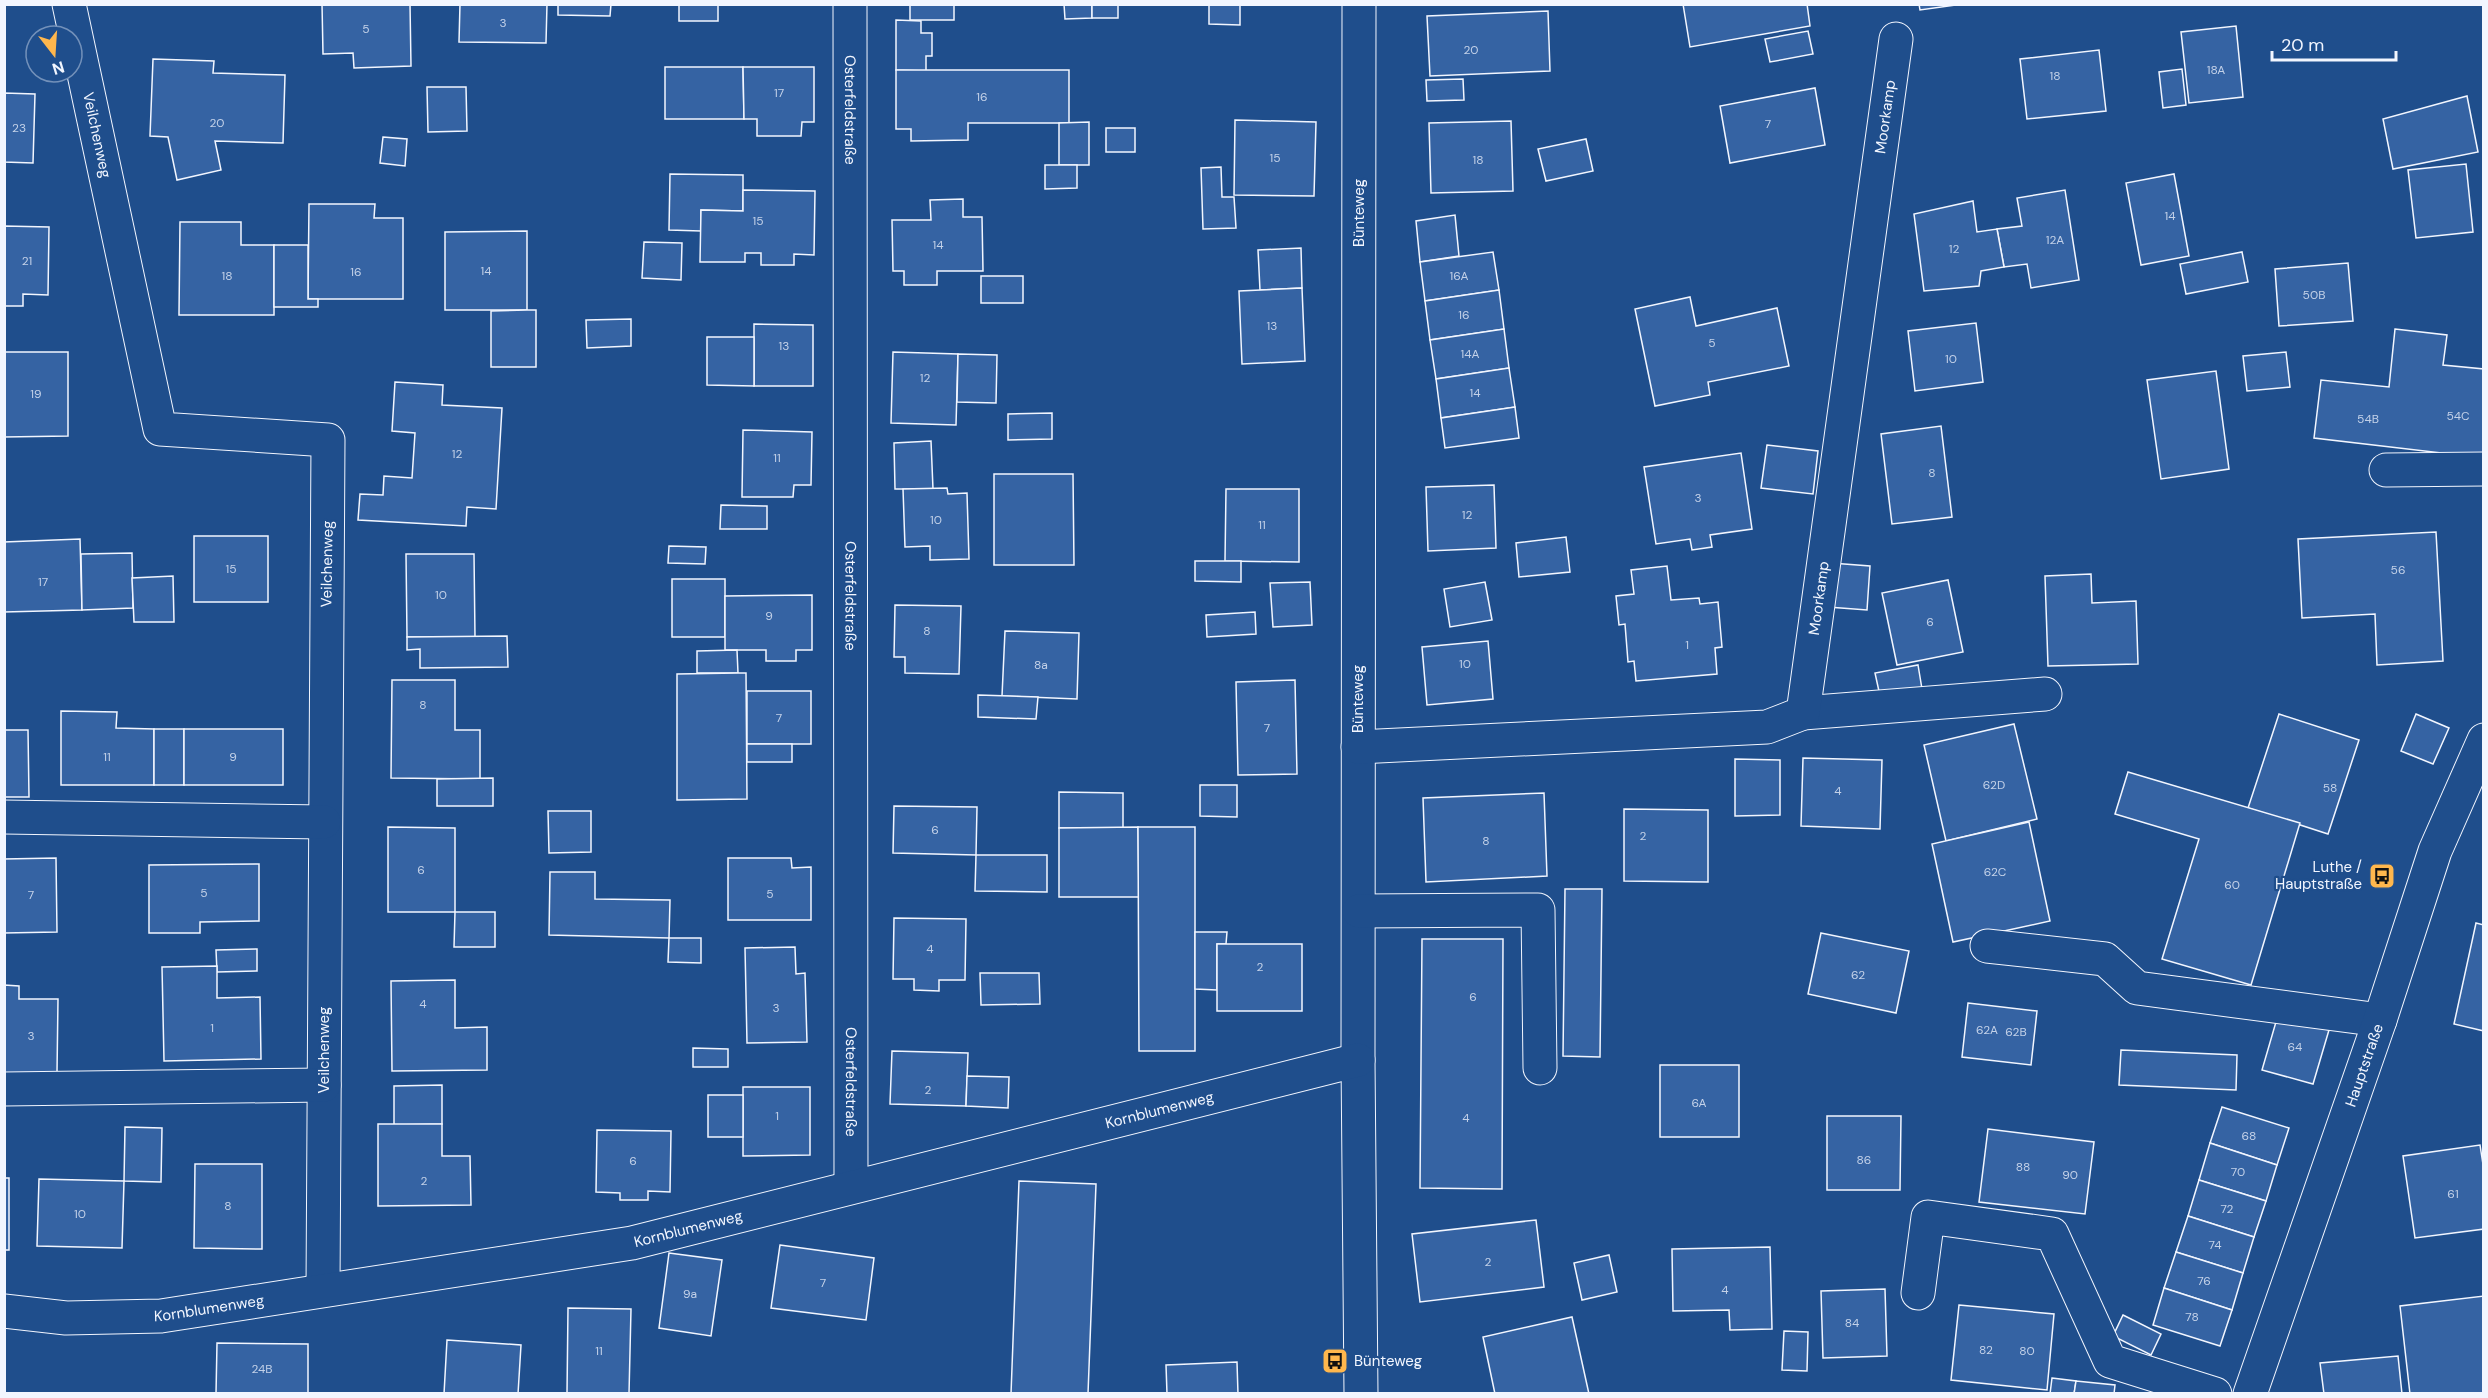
<svg xmlns="http://www.w3.org/2000/svg" width="2488" height="1398" font-family="'DM Sans',sans-serif">
	<style>
		.building { fill: #3563a3; stroke: #f2f6ff; stroke-width: 1.5 }
		.lines { fill: none; stroke-linecap: round; stroke-linejoin: round }
		.minor-casing { stroke: #f2f6ff; stroke-width: 35 }
		.minor { stroke: #1f4e8c; stroke-width: 33 }
		.labels { text-anchor: middle; dominant-baseline: central; stroke-width: 4.5; stroke-linejoin: round; paint-order: stroke }
		.number-label { font-size: 12px; fill: #c3d1e8 }
		.street-label { font-size: 15px; fill: #f2f6ff; stroke: #1f4e8c }
		.poi-label { font-size: 15px; fill: #f2f6ff; stroke: #1f4e8c; text-anchor: end }
	</style>
	<rect width="100%" height="100%" fill="#1f4e8c"/>
	<!-- building -->
	<g class="building">
		<polygon points="322,4 410,4 411,66 354,68 353,53 323,54"/>
		<polygon points="460,4 547,4 546,43 459,42"/>
		<polygon points="558,4 611,4 610,16 558,15"/>
		<rect x="679" y="4" width="39" height="17"/>
		<rect x="910" y="4" width="44" height="16"/>
		<polygon points="1064,4 1092,4 1092,18 1065,19"/>
		<rect x="1092" y="4" width="26" height="14"/>
		<polygon points="1209,4 1240,4 1240,25 1209,24"/>
		<polygon points="1683,4 1807,4 1810,26 1690,47"/>
		<polygon points="1919,4 1963,4 1920,10"/>
		<polygon points="1548,11 1550,71 1430,76 1427,16"/>
		<polygon points="896,20 921,21 921,33 932,33 932,56 926,56 926,71 896,70"/>
		<polygon points="2236,26 2243,97 2189,103 2181,32"/>
		<polygon points="1808,31 1813,54 1770,62 1765,39"/>
		<polygon points="2099,50 2106,111 2027,119 2020,59"/>
		<polygon points="153,59 214,61 213,73 285,75 283,143 215,141 221,170 177,180 168,137 150,136"/>
		<polygon points="665,67 743,67 744,119 665,119"/>
		<polygon points="743,67 814,67 814,122 802,122 801,136 757,136 757,119 744,119"/>
		<polygon points="2182,69 2186,105 2163,108 2159,72"/>
		<polygon points="896,70 1069,70 1069,123 968,123 968,140 911,141 911,129 896,129"/>
		<polygon points="1463,79 1464,100 1427,101 1426,80"/>
		<polygon points="427,87 466,87 467,131 428,132"/>
		<polygon points="1815,88 1825,145 1730,163 1720,106"/>
		<polygon points="4,93 35,94 33,163 4,162"/>
		<polygon points="2467,96 2478,152 2393,169 2383,119"/>
		<polygon points="1235,120 1316,122 1314,196 1234,195"/>
		<polygon points="1511,121 1513,191 1431,193 1429,123"/>
		<polygon points="1089,122 1089,165 1059,165 1059,123"/>
		<rect x="1106" y="128" width="29" height="24"/>
		<polygon points="383,137 407,139 405,166 380,163"/>
		<polygon points="1586,139 1593,171 1546,181 1538,149"/>
		<polygon points="2466,164 2473,232 2416,238 2408,170"/>
		<polygon points="1045,165 1077,165 1077,188 1045,189"/>
		<polygon points="1221,167 1222,197 1234,197 1236,228 1203,229 1201,168"/>
		<polygon points="670,174 743,175 743,211 701,210 701,231 669,230"/>
		<polygon points="2174,174 2189,256 2141,265 2126,183"/>
		<polygon points="743,190 815,191 814,255 794,254 794,265 761,265 761,253 745,253 745,262 700,262 701,210 743,211"/>
		<polygon points="2065,190 2079,280 2031,288 2027,264 2004,267 1997,229 2022,226 2017,198"/>
		<polygon points="963,199 963,217 982,217 983,271 937,271 937,285 904,285 904,271 893,271 892,220 931,220 930,200"/>
		<polygon points="1973,201 1977,232 1997,229 2004,267 1981,271 1979,286 1924,291 1914,214"/>
		<polygon points="309,204 375,204 374,218 403,218 403,299 308,299"/>
		<polygon points="1455,215 1459,256 1420,262 1416,221"/>
		<polygon points="180,222 241,222 241,245 274,245 274,315 179,315"/>
		<polygon points="4,226 49,227 48,295 23,294 23,306 4,306"/>
		<polygon points="527,231 527,310 445,310 445,232"/>
		<polygon points="644,242 682,243 681,280 642,278"/>
		<polygon points="274,245 308,245 308,299 318,299 318,307 274,307"/>
		<polygon points="1301,248 1302,288 1260,290 1258,250"/>
		<polygon points="1493,252 1499,290 1425,301 1420,262"/>
		<polygon points="2242,252 2248,282 2186,294 2180,264"/>
		<polygon points="2348,263 2353,321 2279,326 2275,269"/>
		<rect x="981" y="276" width="42" height="27"/>
		<polygon points="1302,288 1305,361 1242,364 1239,291"/>
		<polygon points="1499,290 1504,329 1430,340 1425,301"/>
		<polygon points="1690,297 1696,326 1777,308 1789,366 1708,382 1710,395 1655,406 1635,309"/>
		<polygon points="527,310 536,310 536,367 491,367 491,311"/>
		<polygon points="631,319 631,346 587,348 586,320"/>
		<polygon points="1976,323 1983,382 1915,391 1908,331"/>
		<polygon points="754,324 813,325 813,386 754,386"/>
		<polygon points="1504,329 1509,368 1436,379 1430,340"/>
		<polygon points="2395,329 2447,335 2443,365 2484,369 2484,458 2314,438 2321,380 2389,387"/>
		<polygon points="707,337 754,337 754,386 707,385"/>
		<polygon points="4,352 68,352 68,436 4,437"/>
		<polygon points="893,352 958,354 956,425 891,423"/>
		<polygon points="2286,352 2290,387 2247,391 2243,356"/>
		<polygon points="958,354 997,355 996,403 957,402"/>
		<polygon points="1509,368 1515,407 1441,418 1436,379"/>
		<polygon points="2216,371 2229,469 2161,479 2147,380"/>
		<polygon points="395,382 443,385 442,405 502,408 496,509 467,507 466,526 358,520 360,494 383,495 384,476 412,478 415,433 392,431"/>
		<polygon points="1515,407 1519,438 1445,448 1441,418"/>
		<polygon points="1052,413 1052,439 1008,440 1008,414"/>
		<polygon points="1941,426 1952,517 1892,524 1881,434"/>
		<polygon points="743,430 812,432 811,485 794,485 793,497 742,497"/>
		<polygon points="931,441 933,489 895,489 894,443"/>
		<polygon points="1767,445 1818,451 1813,494 1761,488"/>
		<polygon points="1741,453 1752,529 1710,535 1712,547 1692,550 1690,539 1656,544 1644,467"/>
		<polygon points="994,474 1073,474 1074,565 994,565"/>
		<polygon points="1494,485 1496,548 1428,551 1426,487"/>
		<polygon points="947,488 948,494 967,493 969,559 930,560 930,546 905,547 903,489"/>
		<polygon points="1226,489 1299,489 1299,562 1225,561"/>
		<polygon points="721,505 767,506 767,529 720,529"/>
		<polygon points="2436,532 2443,661 2377,665 2375,614 2302,618 2298,539"/>
		<rect x="194" y="536" width="74" height="66"/>
		<polygon points="1566,537 1570,572 1519,577 1516,543"/>
		<polygon points="80,539 82,610 4,612 4,542"/>
		<polygon points="669,546 706,547 705,564 668,563"/>
		<polygon points="132,553 133,608 82,610 81,554"/>
		<polygon points="406,554 474,554 475,637 407,637"/>
		<polygon points="1195,561 1241,561 1241,582 1195,581"/>
		<polygon points="1831,563 1870,566 1867,610 1828,607"/>
		<polygon points="1667,566 1671,600 1699,598 1700,604 1718,602 1722,647 1715,648 1717,674 1636,681 1634,661 1628,662 1625,624 1619,625 1616,596 1634,594 1631,570"/>
		<polygon points="2091,574 2092,603 2136,601 2138,664 2048,666 2045,576"/>
		<polygon points="173,576 174,622 134,622 132,578"/>
		<rect x="672" y="579" width="53" height="58"/>
		<polygon points="1948,580 1963,652 1897,665 1882,593"/>
		<polygon points="1310,582 1312,625 1273,627 1270,583"/>
		<polygon points="1485,582 1492,620 1450,627 1444,589"/>
		<polygon points="812,595 812,650 796,650 796,661 766,661 766,650 725,650 725,596"/>
		<polygon points="895,605 961,606 959,674 905,673 905,657 894,657"/>
		<polygon points="1255,612 1256,634 1207,637 1206,615"/>
		<polygon points="1005,631 1079,633 1077,699 1002,696"/>
		<polygon points="507,636 508,667 420,668 420,649 407,650 407,637"/>
		<polygon points="1488,641 1493,699 1427,705 1422,647"/>
		<polygon points="737,650 738,673 697,673 697,651"/>
		<polygon points="1918,665 1922,689 1880,696 1875,673"/>
		<polygon points="738,673 746,673 747,799 677,800 677,674"/>
		<polygon points="392,680 455,680 455,730 480,730 480,779 391,778"/>
		<polygon points="1295,680 1297,774 1238,775 1236,682"/>
		<rect x="747" y="691" width="64" height="53"/>
		<polygon points="978,695 1038,697 1036,719 978,717"/>
		<polygon points="61,711 117,712 116,728 154,729 154,785 61,785"/>
		<polygon points="2279,714 2359,740 2328,834 2248,808"/>
		<polygon points="2416,714 2449,728 2433,764 2401,751"/>
		<polygon points="2014,724 2037,819 1946,841 1924,745"/>
		<rect x="154" y="729" width="30" height="56"/>
		<rect x="184" y="729" width="99" height="56"/>
		<polygon points="4,730 28,730 29,797 4,797"/>
		<rect x="747" y="744" width="45" height="18"/>
		<polygon points="1803,758 1882,760 1880,829 1801,826"/>
		<polygon points="1735,759 1780,760 1780,815 1735,816"/>
		<polygon points="2128,772 2300,823 2251,985 2162,959 2199,839 2115,814"/>
		<polygon points="493,778 493,806 437,806 437,779"/>
		<polygon points="1200,785 1237,785 1237,817 1200,816"/>
		<polygon points="1059,792 1123,793 1123,828 1059,828"/>
		<polygon points="1544,793 1547,876 1426,882 1423,798"/>
		<polygon points="894,806 977,807 976,855 893,853"/>
		<polygon points="1624,809 1708,810 1708,882 1624,881"/>
		<polygon points="548,811 591,811 591,852 549,853"/>
		<polygon points="2029,822 2050,921 1953,942 1932,844"/>
		<polygon points="388,827 455,828 455,912 388,912"/>
		<polygon points="1138,827 1139,897 1059,897 1059,828"/>
		<polygon points="1138,827 1195,827 1195,1051 1139,1051"/>
		<polygon points="976,855 1047,855 1047,892 975,891"/>
		<polygon points="56,858 57,932 4,933 4,859"/>
		<polygon points="728,858 791,858 792,868 811,867 811,920 728,920"/>
		<polygon points="259,864 259,921 200,922 200,933 149,933 149,865"/>
		<polygon points="550,872 595,872 595,899 670,900 669,938 549,935"/>
		<polygon points="1565,889 1602,889 1600,1057 1563,1056"/>
		<polygon points="455,912 495,912 495,947 454,947"/>
		<polygon points="894,918 966,919 965,980 939,980 939,991 914,990 914,979 893,979"/>
		<polygon points="2476,923 2484,925 2484,1031 2454,1024"/>
		<polygon points="1195,932 1227,932 1226,944 1217,944 1217,990 1195,989"/>
		<polygon points="1821,933 1909,951 1896,1013 1808,994"/>
		<polygon points="669,938 701,938 701,963 668,962"/>
		<polygon points="1422,939 1503,939 1502,1189 1420,1188"/>
		<rect x="1217" y="944" width="85" height="67"/>
		<polygon points="795,947 796,974 805,973 807,1042 747,1043 745,948"/>
		<polygon points="257,949 257,971 217,972 216,950"/>
		<polygon points="217,966 217,998 260,997 261,1059 164,1061 162,967"/>
		<polygon points="980,973 1039,973 1040,1004 981,1005"/>
		<polygon points="455,980 455,1028 487,1027 487,1070 392,1071 391,981"/>
		<polygon points="4,985 19,986 19,999 58,999 57,1073 4,1073"/>
		<polygon points="1968,1003 2037,1011 2031,1065 1962,1057"/>
		<polygon points="2278,1015 2329,1030 2313,1084 2262,1070"/>
		<polygon points="693,1048 728,1049 728,1067 693,1067"/>
		<polygon points="2121,1050 2237,1055 2236,1090 2119,1085"/>
		<polygon points="892,1051 968,1053 966,1106 890,1104"/>
		<rect x="1660" y="1065" width="79" height="72"/>
		<polygon points="967,1076 1009,1077 1008,1108 966,1106"/>
		<polygon points="442,1085 442,1124 394,1125 394,1086"/>
		<polygon points="743,1087 810,1087 810,1155 743,1156"/>
		<rect x="708" y="1095" width="35" height="42"/>
		<polygon points="2222,1107 2289,1128 2277,1165 2210,1143"/>
		<polygon points="1827,1116 1901,1116 1900,1190 1827,1190"/>
		<polygon points="378,1124 442,1124 442,1156 470,1156 471,1205 378,1206"/>
		<polygon points="125,1127 162,1128 161,1182 124,1181"/>
		<polygon points="1988,1129 2094,1142 2085,1214 1979,1202"/>
		<polygon points="597,1130 671,1131 670,1192 648,1191 648,1200 620,1200 620,1193 596,1192"/>
		<polygon points="2210,1143 2277,1165 2266,1201 2199,1180"/>
		<polygon points="2480,1145 2484,1171 2484,1229 2415,1238 2403,1156"/>
		<polygon points="195,1164 262,1164 262,1249 194,1248"/>
		<rect x="4" y="1178" width="5" height="72"/>
		<polygon points="39,1179 124,1181 122,1248 37,1246"/>
		<polygon points="2199,1180 2266,1201 2254,1237 2188,1216"/>
		<polygon points="1019,1181 1096,1184 1088,1394 1011,1394"/>
		<polygon points="2188,1216 2254,1237 2243,1273 2176,1252"/>
		<polygon points="1536,1220 1544,1287 1420,1302 1412,1234"/>
		<polygon points="780,1245 874,1258 866,1320 771,1308"/>
		<polygon points="1770,1247 1772,1329 1730,1330 1729,1310 1673,1311 1672,1249"/>
		<polygon points="2176,1252 2243,1273 2232,1310 2164,1288"/>
		<polygon points="669,1253 722,1260 711,1336 659,1328"/>
		<polygon points="1609,1255 1617,1292 1582,1300 1574,1263"/>
		<polygon points="2164,1288 2232,1310 2220,1346 2153,1325"/>
		<polygon points="1885,1289 1887,1356 1823,1358 1821,1291"/>
		<polygon points="2484,1296 2484,1394 2410,1394 2400,1306"/>
		<polygon points="1959,1305 2054,1314 2047,1390 1951,1380"/>
		<polygon points="568,1308 631,1309 629,1394 567,1394"/>
		<polygon points="2123,1315 2161,1334 2151,1355 2113,1336"/>
		<polygon points="1572,1317 1589,1394 1495,1394 1483,1337"/>
		<polygon points="1784,1331 1808,1332 1807,1371 1782,1370"/>
		<polygon points="447,1340 521,1345 518,1394 444,1394"/>
		<polygon points="217,1343 308,1344 308,1394 216,1394"/>
		<polygon points="2398,1356 2402,1394 2324,1394 2320,1363"/>
		<polygon points="1237,1362 1238,1394 1167,1394 1166,1365"/>
		<polygon points="2052,1378 2076,1381 2074,1394 2050,1394"/>
		<polygon points="2076,1381 2115,1385 2114,1394 2074,1394"/>
	</g>
	<g class="lines">
		<!-- minor casing -->
		<g class="minor-casing">
			<g id="minor">
				<path id="s1" d="M69,4L160,429L328,440L323,1290"/>
				<path id="s2" d="M850,4L851,1187"/>
				<polyline points="1359,4 1358,1060 1361,1394"/>
				<polyline points="2386,470 2484,469"/>
				<polyline points="1803,713 2045,694"/>
				<path id="s3" d="M1358,747L1767,727L1803,713L1896,39"/>
				<polyline points="4,817 324,822"/>
				<polyline points="1359,911 1538,910 1540,1068"/>
				<polyline points="1987,946 2105,959 2137,988 2380,1020"/>
				<polyline points="4,1089 324,1085"/>
				<polyline points="1918,1293 1928,1217 2052,1234 2110,1361 2215,1394"/>
				<path id="s4" d="M4,1311L66,1318L161,1316L632,1243L1358,1060"/>
				<path id="s5" d="M2250,1394L2380,1020L2435,851L2484,740"/>
			</g>
		</g>
		<!-- minor -->
		<use href="#minor" class="minor"/>
	</g>
	<!-- icons -->
	<defs>
		<g id="bus-square" transform="scale(1.35)"><rect x="-9" y="-9" width="18" height="18" rx="4" fill="#ffb74d" stroke="#1f4e8c"/><path d="M-5-6H5V4H4V6H2V4H-2V6H-4V4H-5ZM-3.5-4V0h7V-4ZM-3.5 1.2v1.5H-2V1.2ZM2 1.2v1.5H3.5V1.2Z" fill="#111"/></g>
	</defs>
	<g fill-rule="evenodd">
		<use href="#bus-square" x="2382" y="876"/>
		<use href="#bus-square" x="1335" y="1361"/>
	</g>
	<g class="labels">
		<!-- number labels -->
		<g class="number-label">
			<text x="503" y="23">3</text>
			<text x="366" y="29">5</text>
			<text x="1471" y="50">20</text>
			<text x="2216" y="70">18A</text>
			<text x="2055" y="76">18</text>
			<text x="779" y="93">17</text>
			<text x="982" y="97">16</text>
			<text x="217" y="123">20</text>
			<text x="1768" y="124">7</text>
			<text x="19" y="128">23</text>
			<text x="1275" y="158">15</text>
			<text x="1478" y="160">18</text>
			<text x="2170" y="216">14</text>
			<text x="758" y="221">15</text>
			<text x="2055" y="240">12A</text>
			<text x="938" y="245">14</text>
			<text x="1954" y="249">12</text>
			<text x="27" y="261">21</text>
			<text x="486" y="271">14</text>
			<text x="356" y="272">16</text>
			<text x="227" y="276">18</text>
			<text x="1459" y="276">16A</text>
			<text x="2314" y="295">50B</text>
			<text x="1464" y="315">16</text>
			<text x="1272" y="326">13</text>
			<text x="1712" y="343">5</text>
			<text x="784" y="346">13</text>
			<text x="1470" y="354">14A</text>
			<text x="1951" y="359">10</text>
			<text x="925" y="378">12</text>
			<text x="1475" y="393">14</text>
			<text x="36" y="394">19</text>
			<text x="2458" y="416">54C</text>
			<text x="2368" y="419">54B</text>
			<text x="457" y="454">12</text>
			<text x="777" y="458">11</text>
			<text x="1932" y="473">8</text>
			<text x="1698" y="498">3</text>
			<text x="1467" y="515">12</text>
			<text x="936" y="520">10</text>
			<text x="1262" y="525">11</text>
			<text x="231" y="569">15</text>
			<text x="2398" y="570">56</text>
			<text x="43" y="582">17</text>
			<text x="441" y="595">10</text>
			<text x="769" y="616">9</text>
			<text x="1930" y="622">6</text>
			<text x="927" y="631">8</text>
			<text x="1687" y="645">1</text>
			<text x="1465" y="664">10</text>
			<text x="1041" y="665">8a</text>
			<text x="423" y="705">8</text>
			<text x="779" y="718">7</text>
			<text x="1267" y="728">7</text>
			<text x="107" y="757">11</text>
			<text x="233" y="757">9</text>
			<text x="1994" y="785">62D</text>
			<text x="2330" y="788">58</text>
			<text x="1838" y="791">4</text>
			<text x="935" y="830">6</text>
			<text x="1643" y="836">2</text>
			<text x="1486" y="841">8</text>
			<text x="421" y="870">6</text>
			<text x="1995" y="872">62C</text>
			<text x="2232" y="885">60</text>
			<text x="204" y="893">5</text>
			<text x="770" y="894">5</text>
			<text x="31" y="895">7</text>
			<text x="930" y="949">4</text>
			<text x="1260" y="967">2</text>
			<text x="1858" y="975">62</text>
			<text x="1473" y="997">6</text>
			<text x="423" y="1004">4</text>
			<text x="776" y="1008">3</text>
			<text x="212" y="1028">1</text>
			<text x="1987" y="1030">62A</text>
			<text x="2016" y="1032">62B</text>
			<text x="31" y="1036">3</text>
			<text x="2295" y="1047">64</text>
			<text x="928" y="1090">2</text>
			<text x="1699" y="1103">6A</text>
			<text x="777" y="1116">1</text>
			<text x="1466" y="1118">4</text>
			<text x="2249" y="1136">68</text>
			<text x="1864" y="1160">86</text>
			<text x="633" y="1161">6</text>
			<text x="2023" y="1167">88</text>
			<text x="2238" y="1172">70</text>
			<text x="2070" y="1175">90</text>
			<text x="424" y="1181">2</text>
			<text x="2453" y="1194">61</text>
			<text x="228" y="1206">8</text>
			<text x="2227" y="1209">72</text>
			<text x="80" y="1214">10</text>
			<text x="2215" y="1245">74</text>
			<text x="1488" y="1262">2</text>
			<text x="2204" y="1281">76</text>
			<text x="823" y="1283">7</text>
			<text x="1725" y="1290">4</text>
			<text x="690" y="1294">9a</text>
			<text x="2192" y="1317">78</text>
			<text x="1852" y="1323">84</text>
			<text x="1986" y="1350">82</text>
			<text x="599" y="1351">11</text>
			<text x="2027" y="1351">80</text>
			<text x="262" y="1369">24B</text>
		</g>
		<!-- street labels -->
		<g class="street-label">
			<text stroke="none"><textPath href="#s2" startOffset="106">Osterfeldstraße</textPath></text>
			<text stroke="none"><textPath href="#s3" startOffset="1050">Moorkamp</textPath></text>
			<text stroke="none"><textPath href="#s1" startOffset="134">Veilchenweg</textPath></text>
			<text transform="translate(1359 213) rotate(-90)">Bünteweg</text>
			<text transform="translate(327 564) rotate(-89)">Veilchenweg</text>
			<text stroke="none"><textPath href="#s2" startOffset="592">Osterfeldstraße</textPath></text>
			<text stroke="none"><textPath href="#s3" startOffset="564">Moorkamp</textPath></text>
			<text transform="translate(1358 699) rotate(-90)">Bünteweg</text>
			<text transform="translate(324 1050) rotate(-90)">Veilchenweg</text>
			<text stroke="none"><textPath href="#s5" startOffset="348">Hauptstraße</textPath></text>
			<text stroke="none"><textPath href="#s2" startOffset="1078">Osterfeldstraße</textPath></text>
			<text stroke="none"><textPath href="#s4" startOffset="1178">Kornblumenweg</textPath></text>
			<text stroke="none"><textPath href="#s4" startOffset="692">Kornblumenweg</textPath></text>
			<text stroke="none"><textPath href="#s4" startOffset="206">Kornblumenweg</textPath></text>
		</g>
		<!-- poi labels -->
		<g class="poi-label">
			<text x="2362" y="867">Luthe /<tspan x="2362" dy="17">Hauptstraße</tspan></text>
			<text x="1354" y="1361" text-anchor="start">Bünteweg</text>
		</g>
	</g>
	<!-- border -->
	<rect width="2488" height="1398" fill="none" stroke="#f2f6ff" stroke-width="12"/>
	<!-- north arrow -->
	<g transform="translate(54 54) rotate(163)"><circle r="28" fill="#1f4e8c" stroke="#7391ba" stroke-width="1.5"/>
	<path d="M0-4.5L10 22L0 15L-10 22Z" fill="#ffb74d"/>
	<text y="-9" font-size="16" font-weight="bold" text-anchor="middle" fill="#f2f6ff">N</text>
	</g>
	<!-- scale -->
	<path d="M2272 51v9h124v-9" fill="none" stroke="#f2f6ff" stroke-width="3"/>
	<text x="2281" y="51" font-size="18" fill="#f2f6ff" stroke="#1f4e8c" stroke-width="4.5" paint-order="stroke">20 m</text>
</svg>
